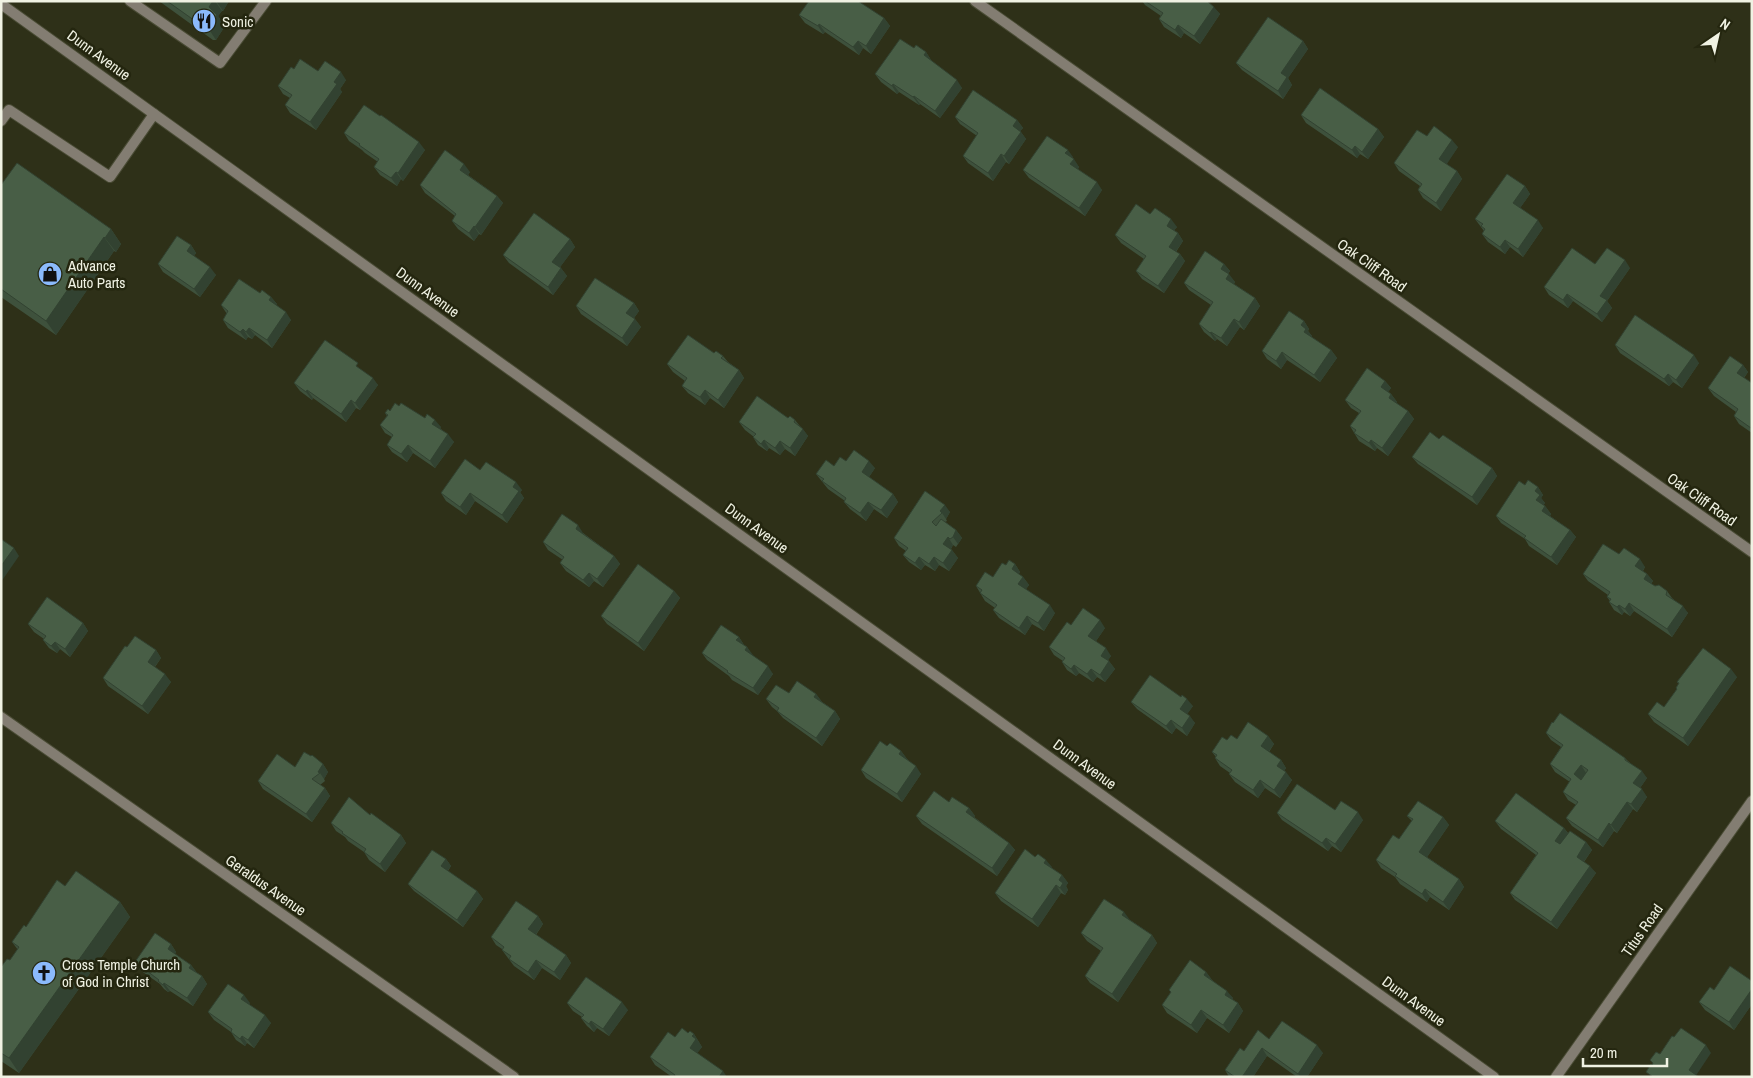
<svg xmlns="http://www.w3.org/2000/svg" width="1753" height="1078" font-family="'Archivo Narrow',sans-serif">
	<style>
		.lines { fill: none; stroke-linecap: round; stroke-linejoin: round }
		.lane-casing { stroke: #494b34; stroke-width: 12 }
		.street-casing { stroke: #494b34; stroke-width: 12 }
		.lane { stroke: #837d72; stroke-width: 10 }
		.street { stroke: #837d72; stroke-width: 10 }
		.wall { fill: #3e513c }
		.shaded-wall { fill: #324231 }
		.building { fill: #485e46; stroke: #324231; fill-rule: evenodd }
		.labels { text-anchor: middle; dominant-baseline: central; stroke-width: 5; stroke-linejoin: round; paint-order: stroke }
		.poi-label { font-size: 15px; fill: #f0f2e3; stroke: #24260f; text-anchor: start }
		.street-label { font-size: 15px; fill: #f0f2e3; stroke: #24260f }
	</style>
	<rect width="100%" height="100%" fill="#2e3018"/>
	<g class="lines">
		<!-- lane casing -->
		<g class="lane-casing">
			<g id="lane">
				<polyline points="130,1 220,63 266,1"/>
				<polyline points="1,121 9,110 110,177 154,114"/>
			</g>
		</g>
		<!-- street casing -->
		<g class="street-casing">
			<g id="street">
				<polyline points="975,1 1752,552"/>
				<polyline points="1,4 1494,1077"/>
				<polyline points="1,717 514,1077"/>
				<polyline points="1556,1077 1752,801"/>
			</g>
		</g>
		<!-- lane -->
		<use href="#lane" class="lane"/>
		<!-- street -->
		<use href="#street" class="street"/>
	</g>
	<!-- wall -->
	<g class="wall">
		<polygon points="159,1 229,1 223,11 222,11 218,16 225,26 216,40 213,40"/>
		<polygon points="1142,1 1207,1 1220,14 1200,44 1184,33 1181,38 1164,27 1159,19 1161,16 1145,5"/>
		<polygon points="799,15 884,18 890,26 871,54 863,48 859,55 825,32 823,34 805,23"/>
		<polygon points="1303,41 1308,49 1288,78 1292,85 1283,99 1242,70 1236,63"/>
		<polygon points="914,48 926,52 931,60 931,61 962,88 940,118 920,104 919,105 899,92 897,94 881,82 875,74"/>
		<polygon points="294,69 318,71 346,80 340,89 342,92 316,130 290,113 285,105 290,98 283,94 278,86"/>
		<polygon points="1301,115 1378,129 1384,137 1368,159 1360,154 1357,158 1306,123"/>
		<polygon points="380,116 425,150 403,181 401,179 397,186 380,175 374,167 378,162 365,153 362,150 349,141 344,133"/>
		<polygon points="955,117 1017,120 1023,128 1020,131 1026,139 1009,164 1006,162 993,181 968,163 963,156 977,136 960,124"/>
		<polygon points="1458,147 1446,164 1457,171 1462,179 1441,211 1423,198 1418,190 1420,186 1399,171 1394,163"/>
		<polygon points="1073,157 1072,158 1079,167 1078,169 1102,190 1085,216 1029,178 1023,170"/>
		<polygon points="470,172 468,175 497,196 503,203 481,235 479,234 474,241 458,229 452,221 455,216 425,193 420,185"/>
		<polygon points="1,185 111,229 121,244 116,252 114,251 56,335 1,297"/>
		<polygon points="1525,186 1530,194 1520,208 1543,228 1523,257 1510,247 1505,254 1488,242 1482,234 1484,231 1475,219"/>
		<polygon points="1150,214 1177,227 1174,230 1178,233 1183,241 1176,252 1180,254 1185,261 1164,293 1142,279 1136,271 1144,259 1121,243 1115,235"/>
		<polygon points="570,239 575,247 560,267 567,276 553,295 509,263 503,255"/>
		<polygon points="191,245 196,253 194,256 216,275 200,297 163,272 158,264"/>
		<polygon points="1224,264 1230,271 1228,274 1235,282 1234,284 1255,298 1260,306 1244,330 1240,327 1227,346 1217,339 1215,341 1204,332 1199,324 1211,305 1189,290 1184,283"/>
		<polygon points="1630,268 1607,301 1612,308 1602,322 1573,301 1568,308 1549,295 1544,287"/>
		<polygon points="260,293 271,297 277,304 276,305 291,320 272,348 255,335 252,339 248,337 246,340 228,328 223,320 227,314 221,305"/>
		<polygon points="634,303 639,311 634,318 641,327 627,346 581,314 576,306"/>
		<polygon points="1304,321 1309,329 1308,331 1312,336 1311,337 1331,350 1337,358 1320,382 1287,360 1281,369 1267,359 1262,351"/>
		<polygon points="1615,345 1699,363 1682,388 1673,382 1669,386 1620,353"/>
		<polygon points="714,353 723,356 728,362 739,370 744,378 724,408 710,398 705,405 688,393 682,386 685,381 673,372 667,364"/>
		<polygon points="1743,365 1748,372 1744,378 1752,383 1752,433 1739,424 1734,416 1736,412 1714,396 1708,388"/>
		<polygon points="362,370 378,385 360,410 356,408 346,422 313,398 312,400 300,391 294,383"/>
		<polygon points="1385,381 1391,388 1388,392 1391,394 1397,402 1396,403 1408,411 1414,419 1388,456 1377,448 1375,451 1359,441 1350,426 1359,413 1351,408 1345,400"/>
		<polygon points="399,406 441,427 440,428 454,442 435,468 413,453 407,462 392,452 387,445 392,437 385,433 380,425 387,416 385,413"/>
		<polygon points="788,418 795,420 808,436 795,456 785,449 780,455 769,448 767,451 758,445 753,437 754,437 745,430 739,422"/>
		<polygon points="1412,457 1492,468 1497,476 1477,505 1418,464"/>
		<polygon points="846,461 875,468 869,477 893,494 898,502 887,518 874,509 866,521 850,509 844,502 845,501 828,489 816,474 834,466"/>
		<polygon points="480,470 522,490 520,492 524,498 507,523 475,501 466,515 446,501 441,493"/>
		<polygon points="1525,485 1538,487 1543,495 1541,498 1545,503 1543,505 1545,506 1551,514 1550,516 1570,530 1576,537 1557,565 1529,546 1525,539 1501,523 1496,516"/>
		<polygon points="925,491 950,512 946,519 947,521 945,522 956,530 962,538 956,547 953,545 951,549 958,558 949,571 939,565 935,571 925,565 921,570 909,562 903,555 906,551 899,546 894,538"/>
		<polygon points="583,533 614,556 620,564 603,587 594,581 589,587 566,571 560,563 563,560 548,550 543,542"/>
		<polygon points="1619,554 1645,567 1643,571 1647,574 1653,581 1651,584 1655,586 1667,591 1672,598 1688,613 1672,637 1634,611 1630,616 1624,612 1622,615 1614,610 1609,602 1610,601 1607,597 1608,595 1588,581 1583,574"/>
		<polygon points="1015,564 1020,572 1019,574 1023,577 1029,585 1026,589 1055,613 1044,631 1032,624 1025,635 999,618 993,610 995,608 985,601 976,586 993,577 1006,565"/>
		<polygon points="674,591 680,598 644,651 607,624 601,616"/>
		<polygon points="83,623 88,631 70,657 60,649 57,653 49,648 43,640 44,639 34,632 28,624"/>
		<polygon points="1071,625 1105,628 1096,641 1111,656 1108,660 1115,669 1105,682 1097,677 1093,682 1079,673 1076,676 1067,670 1062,662 1063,661 1054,655 1049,647"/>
		<polygon points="739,637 744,645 747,647 752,655 773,674 758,695 732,680 729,676 707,660 702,653"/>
		<polygon points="127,647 156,650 161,658 155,667 171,682 148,714 108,686 103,678"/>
		<polygon points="1737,677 1688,746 1654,722 1648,714 1664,707 1677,689 1676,688 1679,684 1677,682"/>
		<polygon points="789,693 816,694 822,702 835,711 840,719 822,746 783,718 777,711 772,707 766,699"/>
		<polygon points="1131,702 1193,706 1187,714 1195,723 1187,736 1176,728 1172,734 1137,709"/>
		<polygon points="1546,733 1625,758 1628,761 1647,778 1640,788 1647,797 1637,812 1633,809 1617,833 1614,831 1603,847 1572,826 1566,818 1576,805 1568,800 1563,792 1570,782 1555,772 1550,764 1561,747 1551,740"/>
		<polygon points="1268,736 1274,744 1269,752 1281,760 1286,768 1284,771 1292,780 1280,798 1265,788 1258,798 1235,782 1229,774 1230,773 1220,766 1215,758 1216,757 1212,752 1227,740 1237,739"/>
		<polygon points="887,746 901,751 907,759 921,774 902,802 866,778 861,770"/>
		<polygon points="311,756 323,764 328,772 324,779 325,781 320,785 325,788 330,796 312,822 263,789 258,781 295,767"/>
		<polygon points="949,802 969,808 975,816 974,817 1009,843 1015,850 997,876 922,824 916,816"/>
		<polygon points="1335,810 1363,820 1341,852 1332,846 1328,851 1282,820 1277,813"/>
		<polygon points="370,815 401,835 406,843 385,872 369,860 364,852 348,841 345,837 336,831 331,823"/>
		<polygon points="1407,816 1443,817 1449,825 1427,857 1459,879 1464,887 1449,910 1430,897 1427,902 1400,884 1395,877 1381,868 1376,860 1399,839 1412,821"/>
		<polygon points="1495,821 1564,828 1568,833 1586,842 1592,850 1584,862 1596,873 1557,929 1515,900 1510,893 1536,855 1501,829"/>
		<polygon points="1035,857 1062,875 1068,883 1066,886 1068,890 1065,895 1061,893 1038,927 1001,901 995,893"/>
		<polygon points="446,859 451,866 448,871 477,891 483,899 463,927 414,891 408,884"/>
		<polygon points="65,886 120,902 130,917 19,1073 1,1061 1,967 10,960 18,950 12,942"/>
		<polygon points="538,916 543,924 536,935 566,955 571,963 560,980 542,968 534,980 514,966 502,950 502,949 496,945 491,937"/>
		<polygon points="1130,920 1152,935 1157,943 1118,1002 1090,983 1085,976 1101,951 1087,941 1081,933"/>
		<polygon points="171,944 176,952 175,954 191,965 197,973 202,976 207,984 193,1006 170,991 168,992 164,989 160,984 140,970 135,962"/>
		<polygon points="1206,972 1212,980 1233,998 1232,999 1238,1003 1243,1011 1229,1033 1207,1018 1197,1033 1167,1013 1162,1005 1171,992 1169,990"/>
		<polygon points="1752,981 1752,1004 1734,1030 1705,1010 1699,1002 1714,990"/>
		<polygon points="250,1003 249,1004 271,1023 254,1048 247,1043 245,1046 236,1040 231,1032 214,1020 208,1012"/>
		<polygon points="567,1003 628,1010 609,1036 597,1028 594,1032 587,1026 581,1018 582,1017 573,1011"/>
		<polygon points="688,1033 694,1034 702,1047 697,1053 727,1077 672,1077 655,1065 650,1057 675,1037"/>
		<polygon points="1269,1039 1323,1053 1307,1077 1297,1077 1267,1056 1253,1077 1229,1077 1225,1070 1244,1051"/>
	</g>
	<!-- shaded-wall -->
	<g class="shaded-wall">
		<polygon points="213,1 215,1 222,11 218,16 225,26 216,40 208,28 209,7"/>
		<polygon points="216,1 229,1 223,11"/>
		<polygon points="1214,7 1220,14 1200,44 1194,36"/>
		<polygon points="884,18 890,26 871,54 866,46"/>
		<polygon points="819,24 825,32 823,34 818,26"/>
		<polygon points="1178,25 1184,33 1181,38 1175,30"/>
		<polygon points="858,41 863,48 859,55 853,47"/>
		<polygon points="1303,41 1308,49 1288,78 1292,85 1283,99 1278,91 1281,73"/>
		<polygon points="926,52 931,60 929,63 924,55"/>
		<polygon points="341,72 346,80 340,89 342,92 316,130 310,122 334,82"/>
		<polygon points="957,80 962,88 940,118 935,111"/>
		<polygon points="893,84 899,92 897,94 892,86"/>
		<polygon points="914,96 920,104 919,105 913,97"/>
		<polygon points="1017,120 1023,128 1018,134 1013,126"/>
		<polygon points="1378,129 1384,137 1368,159 1362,152"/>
		<polygon points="1021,132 1026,139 1009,164 1004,156"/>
		<polygon points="1452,140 1458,147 1445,167 1439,159"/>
		<polygon points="419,142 425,150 403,181 398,173"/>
		<polygon points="1355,146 1360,154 1357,158 1352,150"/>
		<polygon points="1068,150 1073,157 1070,161 1065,153"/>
		<polygon points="1001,154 1006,162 993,181 988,173"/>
		<polygon points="1074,159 1079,167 1076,172 1070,164"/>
		<polygon points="464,164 470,172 466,178 460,170"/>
		<polygon points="1457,171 1462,179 1441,211 1436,203"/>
		<polygon points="396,172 401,179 397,186 391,178"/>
		<polygon points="1097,182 1102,190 1085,216 1079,208"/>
		<polygon points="1525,186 1530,194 1518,211 1513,203"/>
		<polygon points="497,196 503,203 481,235 475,227"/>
		<polygon points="1171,219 1177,227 1172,233 1167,226"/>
		<polygon points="1538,220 1543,228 1523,257 1518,249"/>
		<polygon points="474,226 479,234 474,241 469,233"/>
		<polygon points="111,229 121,244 116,252 105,238"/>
		<polygon points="1178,233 1183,241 1174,254 1169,247"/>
		<polygon points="104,237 114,251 56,335 46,321"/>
		<polygon points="570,239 575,247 558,270 552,262"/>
		<polygon points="1505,240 1510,247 1505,254 1500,247"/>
		<polygon points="191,245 196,253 193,258 187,251"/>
		<polygon points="1180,254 1185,261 1164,293 1158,286"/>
		<polygon points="1625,260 1630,268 1607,301 1612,308 1602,322 1597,314 1600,296"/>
		<polygon points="1224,264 1230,271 1226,277 1221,269"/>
		<polygon points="210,267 216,275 200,297 194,289"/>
		<polygon points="561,268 567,276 553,295 548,287"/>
		<polygon points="1229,274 1235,282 1232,287 1226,279"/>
		<polygon points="1567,294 1573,301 1568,308 1563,300"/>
		<polygon points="271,297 277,304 274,308 269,300"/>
		<polygon points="1255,298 1260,306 1244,330 1239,322"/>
		<polygon points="634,303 639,311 632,321 626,313"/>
		<polygon points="286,312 291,320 272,348 267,340"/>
		<polygon points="635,319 641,327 627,346 622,338"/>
		<polygon points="1234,319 1240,327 1227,346 1221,338"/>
		<polygon points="1304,321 1309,329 1308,331 1312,336 1310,340 1304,332 1301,325"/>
		<polygon points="249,328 255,335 252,339 246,332"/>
		<polygon points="243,329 248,337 246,340 240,332"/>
		<polygon points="1211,332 1217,339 1215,341 1210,333"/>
		<polygon points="1331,350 1337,358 1320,382 1314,375"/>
		<polygon points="1282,352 1287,360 1281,369 1276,361"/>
		<polygon points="1694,355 1699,363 1682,388 1676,380"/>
		<polygon points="1743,365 1748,372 1742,380 1737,373"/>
		<polygon points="739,370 744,378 724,408 718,400"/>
		<polygon points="1668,374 1673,382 1669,386 1664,379"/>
		<polygon points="373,378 378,385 360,410 355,403"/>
		<polygon points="1385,381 1391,388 1386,395 1381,387"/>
		<polygon points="307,390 313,398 312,400 306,392"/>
		<polygon points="705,390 710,398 705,405 700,397"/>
		<polygon points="1391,394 1397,402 1394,406 1389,398"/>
		<polygon points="351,400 356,408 346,422 341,414"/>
		<polygon points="1408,411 1414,419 1388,456 1382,448"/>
		<polygon points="435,420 441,427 438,431 432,424"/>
		<polygon points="803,429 808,436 795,456 790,448"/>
		<polygon points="448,434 454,442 435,468 430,461"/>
		<polygon points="764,440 769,448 767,451 761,444"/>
		<polygon points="1371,440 1377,448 1375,451 1369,443"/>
		<polygon points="780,441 785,449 780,455 775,448"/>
		<polygon points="408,445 413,453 407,462 401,454"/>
		<polygon points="869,461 875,468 867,480 862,472"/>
		<polygon points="1492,468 1497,476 1477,505 1472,497"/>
		<polygon points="516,482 522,490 520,492 524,498 507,523 502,515 513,487"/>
		<polygon points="1538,487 1543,495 1541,498 1545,503 1542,508 1536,500 1535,491"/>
		<polygon points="470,493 475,501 466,515 460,507"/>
		<polygon points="893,494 898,502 887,518 881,510"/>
		<polygon points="868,502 874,509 866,521 860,513"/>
		<polygon points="945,505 950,512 946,519 942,513 940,511"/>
		<polygon points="1545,506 1551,514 1548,519 1542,511"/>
		<polygon points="578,525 583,533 581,536 576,529"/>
		<polygon points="956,530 962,538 958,544 953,537"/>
		<polygon points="1570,530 1576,537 1557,565 1551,557"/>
		<polygon points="948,537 953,545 949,552 943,544"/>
		<polygon points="14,548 19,556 1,582 1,566"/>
		<polygon points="952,550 958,558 949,571 943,563"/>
		<polygon points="614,556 620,564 603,587 597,579"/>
		<polygon points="919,557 925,565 921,570 915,563"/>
		<polygon points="934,557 939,565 935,571 929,564"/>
		<polygon points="1640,559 1645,567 1641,573 1635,566"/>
		<polygon points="1015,564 1020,572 1017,577 1012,569"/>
		<polygon points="589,573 594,581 589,587 583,580"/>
		<polygon points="1647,574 1653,581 1649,586 1644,579"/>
		<polygon points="1023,577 1029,585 1024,592 1018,584"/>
		<polygon points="674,591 680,598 644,651 638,643"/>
		<polygon points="1629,603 1634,611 1630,616 1625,609"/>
		<polygon points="1050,605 1055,613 1044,631 1038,623"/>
		<polygon points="1619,605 1624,612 1622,615 1617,607"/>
		<polygon points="1683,606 1688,613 1672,637 1667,629"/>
		<polygon points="1027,616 1032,624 1025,635 1019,628"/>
		<polygon points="1100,620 1105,628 1094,644 1088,636"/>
		<polygon points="83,623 88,631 70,657 65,649"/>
		<polygon points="739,637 744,645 736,640"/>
		<polygon points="55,642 60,649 57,653 51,646"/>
		<polygon points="747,647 753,655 751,658 745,650"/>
		<polygon points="1106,648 1111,656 1106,663 1101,656"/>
		<polygon points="156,650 161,658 153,669 148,662"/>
		<polygon points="1109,661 1115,669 1105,682 1100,675"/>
		<polygon points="1074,665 1079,673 1076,676 1071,669"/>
		<polygon points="768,666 773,674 758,695 753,688"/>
		<polygon points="1091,669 1097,677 1093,682 1087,674"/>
		<polygon points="1731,669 1737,677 1688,746 1683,738"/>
		<polygon points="165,674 171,682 148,714 142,706"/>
		<polygon points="816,694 822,702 814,697"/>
		<polygon points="1187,699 1193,706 1185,717 1180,709"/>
		<polygon points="835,711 840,719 822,746 816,738"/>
		<polygon points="1190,716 1195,723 1187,736 1182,728"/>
		<polygon points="1171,720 1176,728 1172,734 1166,726"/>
		<polygon points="1268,736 1274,744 1267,754 1261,746"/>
		<polygon points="901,751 907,759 905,762 899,754"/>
		<polygon points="1281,760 1286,768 1282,774 1277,766"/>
		<polygon points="323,764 328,772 324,779 320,773 318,772"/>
		<polygon points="1581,765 1586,773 1580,782 1574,774"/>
		<polygon points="916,766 921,774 902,802 897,794"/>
		<polygon points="1642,771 1647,778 1638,791 1633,783"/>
		<polygon points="1286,772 1292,780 1280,798 1274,790"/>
		<polygon points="1260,780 1265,788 1258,798 1253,790"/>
		<polygon points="325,788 330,796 312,822 306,814"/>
		<polygon points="1642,789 1647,797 1637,812 1631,804"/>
		<polygon points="1627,802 1633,809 1617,833 1611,825"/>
		<polygon points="969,808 975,816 972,820 966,812"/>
		<polygon points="1358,812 1363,820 1341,852 1335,844"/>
		<polygon points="1443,817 1449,825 1425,860 1419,852"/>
		<polygon points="1609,823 1614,831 1603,847 1598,840"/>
		<polygon points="1564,828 1570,836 1560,849 1555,841"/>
		<polygon points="401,835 406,843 385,872 380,864"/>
		<polygon points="1326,838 1332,846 1328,851 1322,843"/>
		<polygon points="1586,842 1592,850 1582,864 1577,857"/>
		<polygon points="1009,843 1015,850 997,876 992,868"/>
		<polygon points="446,859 451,866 446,873 441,866"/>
		<polygon points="1046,860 1052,867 1050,871 1044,863"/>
		<polygon points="1590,866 1596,873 1557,929 1551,922"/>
		<polygon points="1062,875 1068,883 1066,886 1068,890 1065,895 1060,888 1059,880"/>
		<polygon points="1459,879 1464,887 1449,910 1443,902"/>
		<polygon points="1056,885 1061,893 1038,927 1032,919"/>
		<polygon points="1425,889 1430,897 1427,902 1422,894"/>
		<polygon points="477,891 483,899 463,927 457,920"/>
		<polygon points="120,902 130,917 19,1073 9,1058"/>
		<polygon points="1124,912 1130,920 1122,915"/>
		<polygon points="538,916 543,924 534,937 528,929"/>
		<polygon points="1152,935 1157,943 1118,1002 1112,994"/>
		<polygon points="171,944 176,952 173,957 168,949"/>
		<polygon points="566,955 571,963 560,980 554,972"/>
		<polygon points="536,960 542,968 534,980 528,972"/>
		<polygon points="191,965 197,973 189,968"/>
		<polygon points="1206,972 1212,980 1204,975"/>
		<polygon points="202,976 207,984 193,1006 187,998"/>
		<polygon points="164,983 170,991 168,992 163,985"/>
		<polygon points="1752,989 1752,1004 1734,1030 1729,1022"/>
		<polygon points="1227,991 1233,998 1230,1002 1225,995"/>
		<polygon points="244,995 250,1003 247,1007 241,999"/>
		<polygon points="622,1002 628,1010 609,1036 603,1029"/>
		<polygon points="1238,1003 1243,1011 1229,1033 1223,1025"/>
		<polygon points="1201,1010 1207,1018 1197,1033 1191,1025"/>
		<polygon points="265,1015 271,1023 254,1048 248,1040"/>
		<polygon points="591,1021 597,1028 594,1032 589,1024"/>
		<polygon points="694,1034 702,1047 695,1056 690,1048 692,1036"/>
		<polygon points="242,1036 247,1043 245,1046 240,1039"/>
		<polygon points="1317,1045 1323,1053 1307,1077 1301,1077 1298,1074"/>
		<polygon points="1706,1045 1711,1053 1695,1077 1689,1070"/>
		<polygon points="1262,1048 1267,1056 1253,1077 1242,1077"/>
		<polygon points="723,1071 727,1077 719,1077"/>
	</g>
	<!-- building -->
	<g class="building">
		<polygon points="167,1 213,1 209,7 217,15 208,28 205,28"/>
		<polygon points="809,1 858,1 884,18 866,46 858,41 853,47 819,24 818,26 799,15"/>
		<polygon points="1145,1 1207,1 1214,7 1194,36 1178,25 1175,30 1159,19 1163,13"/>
		<polygon points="1268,17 1303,41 1281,73 1287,77 1278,91 1236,63"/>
		<polygon points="900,39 914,48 916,45 926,52 924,55 957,80 935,111 914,96 913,97 893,84 892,86 875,74"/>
		<polygon points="300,59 318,71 325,61 341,72 334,82 337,84 310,122 285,105 292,95 278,86 291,67 294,69"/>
		<polygon points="1320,88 1378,129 1362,152 1355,146 1352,150 1301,115"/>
		<polygon points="973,90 1017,120 1013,126 1021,132 1004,156 1001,154 988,173 963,156 978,133 955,117"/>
		<polygon points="364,105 380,116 381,115 419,142 398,173 396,172 391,178 374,167 379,159 359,145 360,144 344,133"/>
		<polygon points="1434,126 1452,140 1439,159 1457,171 1436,203 1418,190 1422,184 1394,163 1417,130 1427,136"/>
		<polygon points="1047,136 1068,150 1065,153 1074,159 1070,164 1097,182 1079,208 1023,170"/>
		<polygon points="445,150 464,164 460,170 497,196 475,227 474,226 469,233 452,221 456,214 420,185"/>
		<polygon points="17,163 111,229 105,238 104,237 46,321 1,289 1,185"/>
		<polygon points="1507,174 1525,186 1513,203 1538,220 1518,249 1505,240 1500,247 1482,234 1485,229 1481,226 1483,224 1475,219"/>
		<polygon points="1136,204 1150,214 1155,208 1171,219 1167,226 1178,233 1169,247 1180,254 1158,286 1136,271 1146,256 1115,235"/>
		<polygon points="534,213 570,239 552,262 561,268 548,287 503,255"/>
		<polygon points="177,236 191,245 187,251 210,267 194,289 158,264"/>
		<polygon points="1572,248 1595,264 1607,248 1625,260 1600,296 1607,300 1597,314 1567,294 1563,300 1544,287"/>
		<polygon points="1205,251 1224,264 1221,269 1229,274 1226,279 1255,298 1239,322 1234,319 1221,338 1211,332 1210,333 1199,324 1213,302 1184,283"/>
		<polygon points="595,278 634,303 626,313 635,319 622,338 576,306"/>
		<polygon points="239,279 260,293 262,290 271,297 269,300 286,312 267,340 249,328 246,332 243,329 240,332 223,320 228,311 221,305"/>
		<polygon points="1289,311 1304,321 1301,325 1306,329 1304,332 1331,350 1314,375 1282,352 1276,361 1262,351"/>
		<polygon points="1635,315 1694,355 1676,380 1668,374 1664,379 1615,345"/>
		<polygon points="688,335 714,353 716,351 723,356 721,358 739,370 718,400 705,390 700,397 682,386 687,378 667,364"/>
		<polygon points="325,340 358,363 356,366 373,378 355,403 351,400 341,414 307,390 306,392 294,383"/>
		<polygon points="1730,356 1743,365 1737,373 1752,383 1751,428 1734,416 1738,409 1708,388"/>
		<polygon points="1367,368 1385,381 1381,387 1391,394 1389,398 1408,411 1382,448 1371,440 1369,443 1354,433 1356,430 1350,426 1361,411 1345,400"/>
		<polygon points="757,396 788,418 790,416 795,420 794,422 803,429 790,448 780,441 775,448 764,440 761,444 753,437 756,434 739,422"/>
		<polygon points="395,403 399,406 401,403 425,418 427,414 435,420 432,424 448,434 430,461 408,445 401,454 387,445 393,435 380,425 388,415 385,413 388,409 390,411"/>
		<polygon points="1430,432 1439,439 1443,435 1492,468 1472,497 1412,457"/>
		<polygon points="854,450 869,461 862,472 893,494 881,510 868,502 860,513 844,502 846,498 822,481 824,479 816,474 826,460 834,466 840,457 846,461"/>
		<polygon points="465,459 480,470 486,462 516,482 513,487 519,491 502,515 470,493 460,507 441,493"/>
		<polygon points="1528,480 1538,487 1535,491 1540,495 1536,500 1545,506 1542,511 1570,530 1551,557 1524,538 1526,536 1496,516 1519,481 1525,485"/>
		<polygon points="925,491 945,505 940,511 942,513 932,522 936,526 941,519 956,530 953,537 950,539 948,537 943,544 952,550 943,563 934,557 929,564 919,557 915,563 903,555 908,548 894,538"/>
		<polygon points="562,514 578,525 576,529 614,556 597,579 589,573 583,580 560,563 564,557 543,542"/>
		<polygon points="1,539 14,548 1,566"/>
		<polygon points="1603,544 1619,554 1624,548 1640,559 1635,566 1647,574 1644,579 1655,586 1659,585 1667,591 1666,595 1683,606 1667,629 1629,603 1625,609 1619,605 1617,607 1609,602 1611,599 1607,597 1610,592 1583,574"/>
		<polygon points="1009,560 1015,564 1012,569 1023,577 1018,584 1050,605 1038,623 1027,616 1019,628 993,610 997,605 980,593 982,590 976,586 985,572 993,577 1002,563 1006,565"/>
		<polygon points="638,564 674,591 638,643 601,616"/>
		<polygon points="47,597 83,623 65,649 55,642 51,646 43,640 46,636 28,624"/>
		<polygon points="1083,608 1100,620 1088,636 1106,648 1101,656 1109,661 1100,675 1091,669 1087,674 1074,665 1071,669 1062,662 1065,658 1049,647 1067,622 1071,625"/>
		<polygon points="721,625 739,637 736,640 747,647 745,650 768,666 753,688 727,672 728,671 702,653"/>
		<polygon points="135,636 156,650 148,662 165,674 142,706 103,678 125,646 127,647"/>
		<polygon points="1703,648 1731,669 1683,738 1648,714 1657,702 1664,707 1677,689 1676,688 1679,683 1677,682"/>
		<polygon points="1150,675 1181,697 1182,695 1187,699 1180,709 1190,716 1182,728 1171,720 1166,726 1131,702"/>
		<polygon points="797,681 816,694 814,697 835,711 816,738 777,711 779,708 766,699 776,685 789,693"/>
		<path d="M1560,713L1625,758V760L1642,771L1633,783L1642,789L1631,804L1627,802L1611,825L1609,823L1598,840L1566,818L1578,802L1563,792L1571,779L1550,764L1563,745L1546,733L1552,722L1553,723ZM1581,765L1588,770L1581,780L1574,774Z"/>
		<polygon points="1248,722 1268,736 1261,746 1281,760 1277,766 1286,772 1274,790 1260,780 1253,790 1229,774 1232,770 1215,758 1217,755 1212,752 1222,737 1227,740 1231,735 1237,739"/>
		<polygon points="880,741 887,746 890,743 901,751 899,754 916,766 897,794 861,770"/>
		<polygon points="304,752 311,756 312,755 323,764 318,772 320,773 312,779 325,788 306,814 258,781 277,754 295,767"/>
		<polygon points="1297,784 1335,810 1341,801 1358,812 1335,844 1326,838 1322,843 1277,813"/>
		<polygon points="934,791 949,802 952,797 969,808 966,812 1009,843 992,868 916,816"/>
		<polygon points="1516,793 1564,828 1555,841 1560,844 1570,831 1586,842 1577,857 1590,866 1551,922 1510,893 1538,853 1495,821"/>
		<polygon points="349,797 370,815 371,813 401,835 380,864 364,852 366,849 342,833 343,832 331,823"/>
		<polygon points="1418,801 1443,817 1419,852 1459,879 1443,902 1425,889 1422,894 1395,876 1397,874 1376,860 1393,835 1399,839 1413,819 1407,816"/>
		<polygon points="1025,849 1035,857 1038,854 1046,860 1044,863 1062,875 1059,880 1063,883 1060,888 1056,885 1032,919 995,893"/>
		<polygon points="432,850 446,859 441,866 477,891 457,920 408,884"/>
		<polygon points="76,871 120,902 9,1058 1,1053 1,967 7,959 10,960 19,947 12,942 24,925 26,927 57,880 65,886"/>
		<polygon points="1104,899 1124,912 1122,915 1152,935 1112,994 1085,976 1103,948 1081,933"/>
		<polygon points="516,901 538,916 528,929 566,955 554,972 536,960 528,972 509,959 511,956 502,950 504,947 491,937"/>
		<polygon points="155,933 171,944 168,949 191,965 189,968 202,976 187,998 164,983 163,985 158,981 159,980 135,962"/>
		<polygon points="1190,960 1206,972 1204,975 1227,991 1225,995 1238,1003 1223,1025 1201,1010 1191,1025 1162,1005 1171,992 1169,990"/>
		<polygon points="1730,966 1752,981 1752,989 1729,1022 1699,1002 1710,987 1714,990"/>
		<polygon points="586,977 622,1002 603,1029 591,1021 589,1024 581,1018 584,1015 567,1003"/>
		<polygon points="228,984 244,995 241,999 265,1015 248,1040 242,1036 240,1039 231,1032 232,1029 208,1012"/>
		<polygon points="1282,1021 1317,1045 1298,1074 1262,1048 1242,1077 1235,1077 1225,1070 1240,1048 1244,1051 1258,1030 1269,1039"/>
		<polygon points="682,1028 688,1033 690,1031 694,1034 692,1036 696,1039 690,1048 723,1071 719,1077 674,1077 675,1075 650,1057 668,1032 675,1037"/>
		<polygon points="1681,1028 1706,1045 1689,1070 1699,1077 1653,1077 1646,1072 1651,1064 1652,1065 1653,1063 1650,1060 1656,1052 1660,1054 1672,1036 1674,1037"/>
	</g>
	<!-- icons -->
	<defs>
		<g id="restaurant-disc" transform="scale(1.25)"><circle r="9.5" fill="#8bbafc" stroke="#24260f"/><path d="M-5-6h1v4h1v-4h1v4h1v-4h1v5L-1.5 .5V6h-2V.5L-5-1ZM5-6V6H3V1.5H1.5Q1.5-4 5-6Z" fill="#111"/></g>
		<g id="shop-disc" transform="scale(1.25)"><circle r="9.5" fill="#8bbafc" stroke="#24260f"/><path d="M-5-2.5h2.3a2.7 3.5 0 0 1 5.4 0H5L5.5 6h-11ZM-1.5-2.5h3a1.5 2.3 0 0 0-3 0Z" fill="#111"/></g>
		<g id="church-disc" transform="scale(1.25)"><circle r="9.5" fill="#8bbafc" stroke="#24260f"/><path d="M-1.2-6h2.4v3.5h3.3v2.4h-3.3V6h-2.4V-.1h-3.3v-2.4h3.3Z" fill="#111"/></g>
	</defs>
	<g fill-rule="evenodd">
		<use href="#restaurant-disc" x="204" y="21"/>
		<use href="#shop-disc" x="50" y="274"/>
		<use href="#church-disc" x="44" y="973"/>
	</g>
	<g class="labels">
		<!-- poi labels -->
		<g class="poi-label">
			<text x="222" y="21">Sonic</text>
			<text x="68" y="265">Advance<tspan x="68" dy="17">Auto Parts</tspan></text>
			<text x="62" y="964">Cross Temple Church<tspan x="62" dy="17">of God in Christ</tspan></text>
		</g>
		<!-- street labels -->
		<g class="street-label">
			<text transform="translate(99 55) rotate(36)">Dunn Avenue</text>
			<text transform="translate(1372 265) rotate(35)">Oak Cliff Road</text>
			<text transform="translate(428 292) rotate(36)">Dunn Avenue</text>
			<text transform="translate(1702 499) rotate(35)">Oak Cliff Road</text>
			<text transform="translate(757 528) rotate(36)">Dunn Avenue</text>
			<text transform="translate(1085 764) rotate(36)">Dunn Avenue</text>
			<text transform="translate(266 885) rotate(35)">Geraldus Avenue</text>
			<text transform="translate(1642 930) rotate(-55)">Titus Road</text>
			<text transform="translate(1414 1001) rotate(36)">Dunn Avenue</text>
		</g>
	</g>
	<!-- border -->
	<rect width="1753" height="1078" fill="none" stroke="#f0f2e3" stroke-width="5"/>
	<!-- north arrow -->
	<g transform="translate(1718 35) rotate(34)" stroke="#24260f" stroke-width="4" paint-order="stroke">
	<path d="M0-4L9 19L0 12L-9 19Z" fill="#f0f2e3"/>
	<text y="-8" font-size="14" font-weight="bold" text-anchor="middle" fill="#f0f2e3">N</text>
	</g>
	<!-- scale -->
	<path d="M1583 1058v8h84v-8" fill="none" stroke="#f0f2e3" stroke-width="2.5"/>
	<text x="1590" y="1058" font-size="15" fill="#f0f2e3" stroke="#24260f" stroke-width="4" paint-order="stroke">20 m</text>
</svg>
